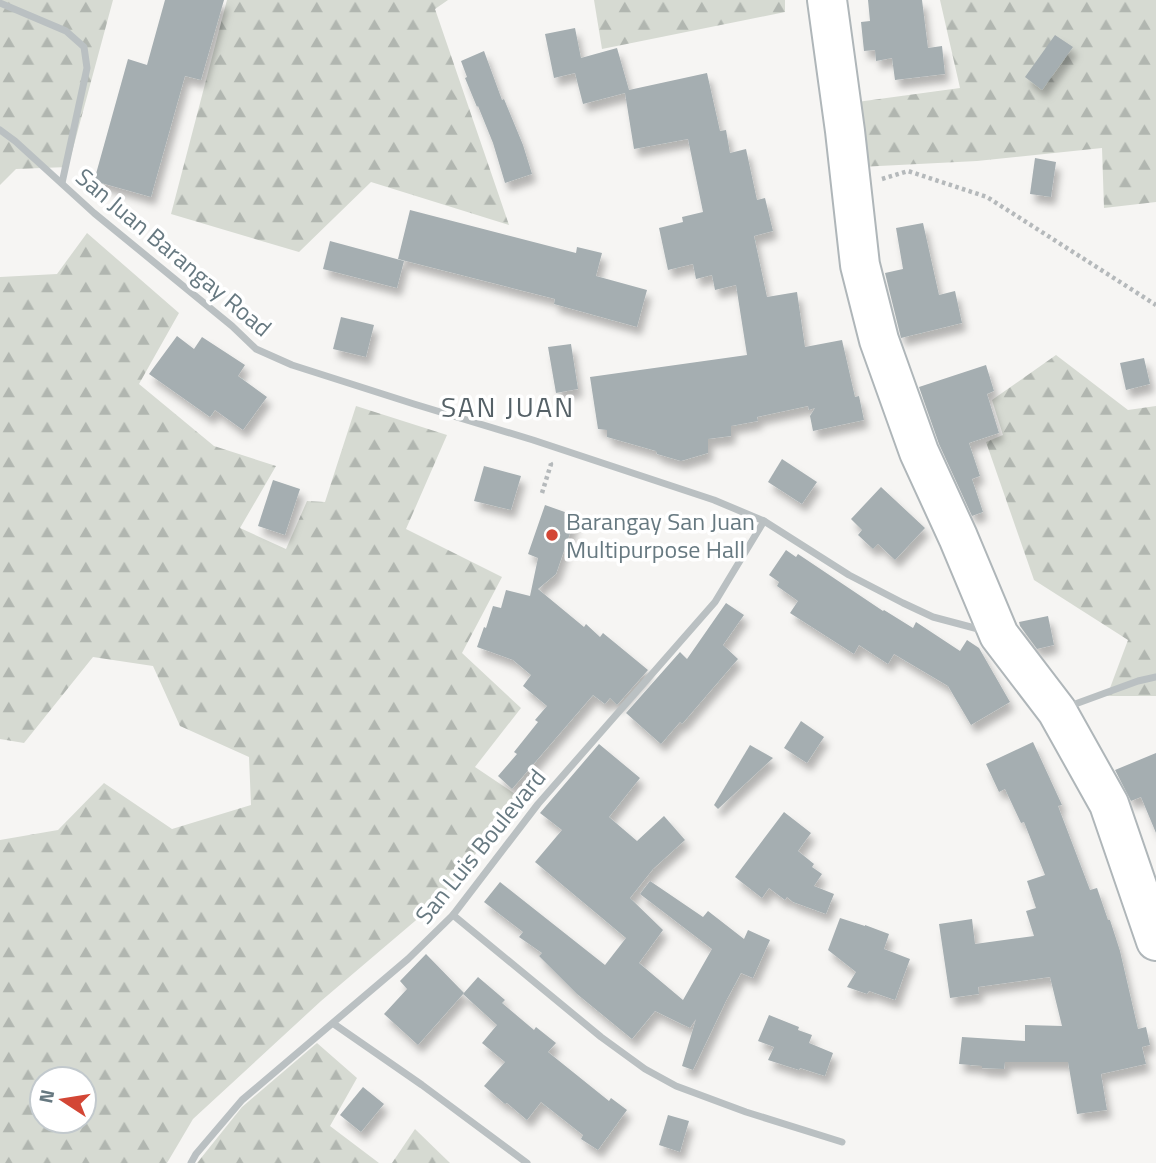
<svg xmlns="http://www.w3.org/2000/svg" width="1156" height="1163" font-family="'Titillium Web',sans-serif">
	<style>
		.forest { fill: url(#forest-firs); fill-rule: evenodd }
		.building { fill: #a5aeb1; filter: url(#shadow) }
		.lines { fill: none; stroke-linecap: round; stroke-linejoin: round }
		.secondary-casing { stroke: #afb6b9; stroke-width: 42 }
		.path { stroke: #b5b9bb; stroke-width: 4.5; stroke-dasharray: 3.5 3.5; stroke-linecap: butt }
		.street { stroke: #bac0c2; stroke-width: 7 }
		.secondary { stroke: #fff; stroke-width: 38 }
		.poi-dot { fill: #d34635; stroke: #fff; stroke-width: 2.5 }
		.labels { text-anchor: middle; dominant-baseline: central; stroke-width: 7; stroke-linejoin: round; paint-order: stroke }
		.street-label { font-size: 24px; fill: #677981; stroke: #fff }
		.poi-label { font-size: 24px; fill: #677981; stroke: #fff; text-anchor: start }
		.quarter-label { font-size: 28px; letter-spacing: 2px; fill: #556167; stroke: #fff }
	</style>
	<defs>
		<pattern id="forest-firs" width="22" height="20" patternUnits="userSpaceOnUse" patternTransform="scale(1.75)"><rect width="22" height="20" fill="#d6dad2"/><path d="M5 1l3.5 6h-7zM16 11l3.5 6h-7z" fill="#b1b6b0"/></pattern>
		<filter id="shadow"><feDropShadow dx="4.5" dy="8" stdDeviation="3.5" flood-color="#0004"/></filter>
	</defs>
	<rect width="100%" height="100%" fill="#f6f5f3"/>
	<!-- forest -->
	<g class="forest">
		<polygon points="0,0 113,0 68,167 16,169 0,185"/>
		<polygon points="227,0 448,0 435,9 509,225 371,182 299,252 171,214"/>
		<polygon points="594,0 785,0 785,12 602,49"/>
		<polygon points="940,0 1156,0 1156,202 1104,208 1102,148 977,161 840,168 835,105 960,88"/>
		<path d="M87,233L179,313L139,384L214,446L276,466L240,528L286,549L307,501L325,502L356,406L447,435L406,529L502,577L462,653L521,708L475,767L521,798L435,904L321,1001L193,1119L167,1163H0V840L58,830L104,783L172,829L251,805L249,757L180,726L153,666L93,657L24,743L0,739V277L57,274ZM42,1079H84V1121H42Z"/>
		<polygon points="1056,355 1128,410 1156,406 1156,696 1107,696 1128,640 1034,580 986,442 1003,435 992,400"/>
		<polygon points="317,1043 357,1078 330,1126 379,1163 197,1163 242,1107"/>
		<polygon points="415,1129 450,1163 392,1163"/>
	</g>
	<!-- building -->
	<g class="building">
		<polygon points="165,0 224,0 201,80 185,76 151,197 94,181 128,59 147,65"/>
		<polygon points="868,0 922,0 928,48 942,46 945,74 895,80 892,58 876,61 875,50 864,51 861,22 870,21"/>
		<polygon points="575,28 581,58 617,48 629,90 707,73 720,131 726,130 730,153 746,149 757,200 765,198 773,231 754,236 767,297 797,292 805,347 842,340 855,397 859,396 864,420 813,431 810,416 815,408 809,410 808,406 757,417 758,421 731,426 731,436 708,439 708,453 681,461 657,454 656,451 607,437 607,430 598,429 590,377 747,355 736,285 715,290 712,275 696,279 693,264 668,270 659,228 683,222 682,217 703,212 688,139 634,149 625,93 583,104 575,73 554,78 545,34"/>
		<polygon points="1055,35 1073,47 1042,90 1025,77"/>
		<polygon points="484,51 502,100 504,99 523,145 532,174 505,183 493,143 478,106 477,107 465,78 467,77 461,61"/>
		<polygon points="1035,158 1056,162 1051,197 1030,194"/>
		<polygon points="410,210 576,253 577,247 602,253 596,276 647,290 637,327 554,304 555,299 398,259"/>
		<polygon points="923,223 939,295 955,291 962,323 901,338 885,273 903,269 896,228"/>
		<polygon points="330,241 404,261 397,288 323,269"/>
		<polygon points="341,317 374,325 366,357 333,349"/>
		<polygon points="177,336 194,349 202,337 245,365 238,376 267,397 243,430 215,410 210,417 149,374"/>
		<polygon points="571,344 578,389 556,393 548,347"/>
		<polygon points="1144,358 1150,384 1126,390 1120,363"/>
		<polygon points="986,365 994,391 987,394 999,433 969,443 980,476 972,479 983,512 972,516 939,444 919,387"/>
		<polygon points="782,459 817,482 802,504 768,482"/>
		<polygon points="484,466 521,476 511,510 474,501"/>
		<polygon points="273,480 300,489 285,535 258,526"/>
		<polygon points="881,487 925,528 895,560 878,544 873,549 858,535 862,530 851,519"/>
		<polygon points="545,505 576,516 556,574 538,589 584,627 586,624 600,637 603,633 648,670 617,705 610,698 605,704 593,695 512,789 498,776 517,754 514,752 538,722 535,720 547,706 523,686 531,675 513,660 477,647 484,627 486,628 493,606 501,608 506,590 530,596 538,558 528,554"/>
		<polygon points="786,550 796,557 798,554 883,611 884,610 913,628 916,622 960,651 967,640 979,648 1010,702 971,725 948,686 894,654 888,664 859,645 854,654 790,613 798,601 777,586 779,582 769,575"/>
		<polygon points="726,603 744,615 723,645 738,659 682,724 680,722 661,744 626,713 680,652 687,659"/>
		<polygon points="1048,616 1054,645 1037,649 1020,626 1019,622"/>
		<polygon points="801,721 824,737 807,763 784,748"/>
		<polygon points="1033,742 1062,805 1058,806 1090,890 1097,888 1108,920 1110,920 1120,951 1138,1029 1146,1027 1150,1045 1142,1047 1146,1064 1101,1074 1107,1110 1077,1114 1068,1062 1005,1062 1004,1069 982,1068 982,1066 959,1064 962,1037 1025,1041 1025,1025 1062,1026 1050,977 978,987 979,994 950,998 939,924 972,919 975,944 1034,936 1026,911 1036,908 1027,881 1045,875 1024,822 1021,823 1005,789 999,792 986,764"/>
		<polygon points="599,744 640,778 609,817 637,841 664,816 685,840 653,869 630,898 663,930 639,963 683,1000 712,949 640,894 650,881 703,917 708,911 744,939 748,930 770,940 753,978 741,973 726,1001 693,1070 682,1066 696,1019 690,1028 655,1011 632,1039 577,994 539,956 542,953 519,937 523,932 484,902 500,882 605,965 626,938 535,862 562,830 540,813"/>
		<polygon points="750,745 773,758 718,809 714,805"/>
		<polygon points="1156,753 1156,833 1141,797 1131,801 1115,770"/>
		<polygon points="784,812 811,833 798,851 814,864 812,867 822,874 814,886 834,894 826,914 793,902 787,897 785,900 769,888 762,898 735,877"/>
		<polygon points="840,918 865,926 865,925 889,934 884,949 910,959 895,1000 869,991 867,994 847,987 856,972 828,950"/>
		<polygon points="426,954 464,993 418,1045 384,1014 407,989 400,981"/>
		<polygon points="478,977 505,1000 502,1003 534,1030 536,1027 556,1043 548,1052 609,1101 611,1098 627,1110 598,1150 581,1139 583,1135 541,1102 527,1120 507,1103 505,1104 484,1086 505,1062 482,1043 497,1025 463,994"/>
		<polygon points="769,1015 799,1027 798,1030 812,1035 809,1043 833,1053 825,1076 800,1068 799,1070 768,1060 774,1047 758,1041"/>
		<polygon points="363,1087 384,1104 361,1132 340,1115"/>
		<polygon points="668,1115 689,1121 680,1152 659,1145"/>
	</g>
	<g class="lines">
		<!-- secondary casing -->
		<g class="secondary-casing">
			<polyline id="secondary" points="827,0 845,131 860,265 879,340 919,452 958,537 999,635 1057,711 1109,804 1156,941"/>
		</g>
		<!-- path -->
		<g class="path">
			<polyline points="882,179 908,171 987,197 1156,305"/>
			<polyline points="542,493 551,464 549,461"/>
		</g>
		<!-- street -->
		<g class="street">
			<polyline points="0,3 66,31 84,47 87,68 62,183"/>
			<polyline points="0,130 15,141 94,213 232,326 256,349 292,365 414,404 533,440 714,500 764,521 849,575 903,603 933,617 982,630"/>
			<polyline points="1067,707 1138,681 1156,677"/>
			<polyline points="453,915 601,1037 645,1069 676,1086 746,1112 842,1142"/>
			<polyline points="334,1024 422,1085 527,1163"/>
			<polyline points="191,1163 196,1154 242,1100 408,959 453,915 538,804 715,602 764,521"/>
		</g>
		<!-- secondary -->
		<use href="#secondary" class="secondary"/>
	</g>
	<!-- markers -->
	<circle class="poi-dot" cx="552" cy="535" r="7"/>
	<g class="labels">
		<!-- street labels -->
		<g class="street-label">
			<text transform="translate(174 252) rotate(40)">San Juan Barangay Road</text>
			<text transform="translate(480 846) rotate(-51)">San Luis Boulevard</text>
		</g>
		<!-- poi labels -->
		<g class="poi-label">
			<text x="566" y="521">Barangay San Juan<tspan x="566" dy="28">Multipurpose Hall</tspan></text>
		</g>
		<!-- quarter labels -->
		<g class="quarter-label">
			<text x="508" y="406">SAN JUAN</text>
		</g>
	</g>
	<!-- north arrow -->
	<g transform="translate(63 1100) rotate(282)"><circle r="33" fill="#ffffff" stroke="#c2c9cd" stroke-width="2"/>
	<path d="M0-5L12 26L0 18L-12 26Z" fill="#d34635"/>
	<text y="-10" font-size="19" font-weight="bold" text-anchor="middle" fill="#677981">N</text>
	</g>
</svg>
